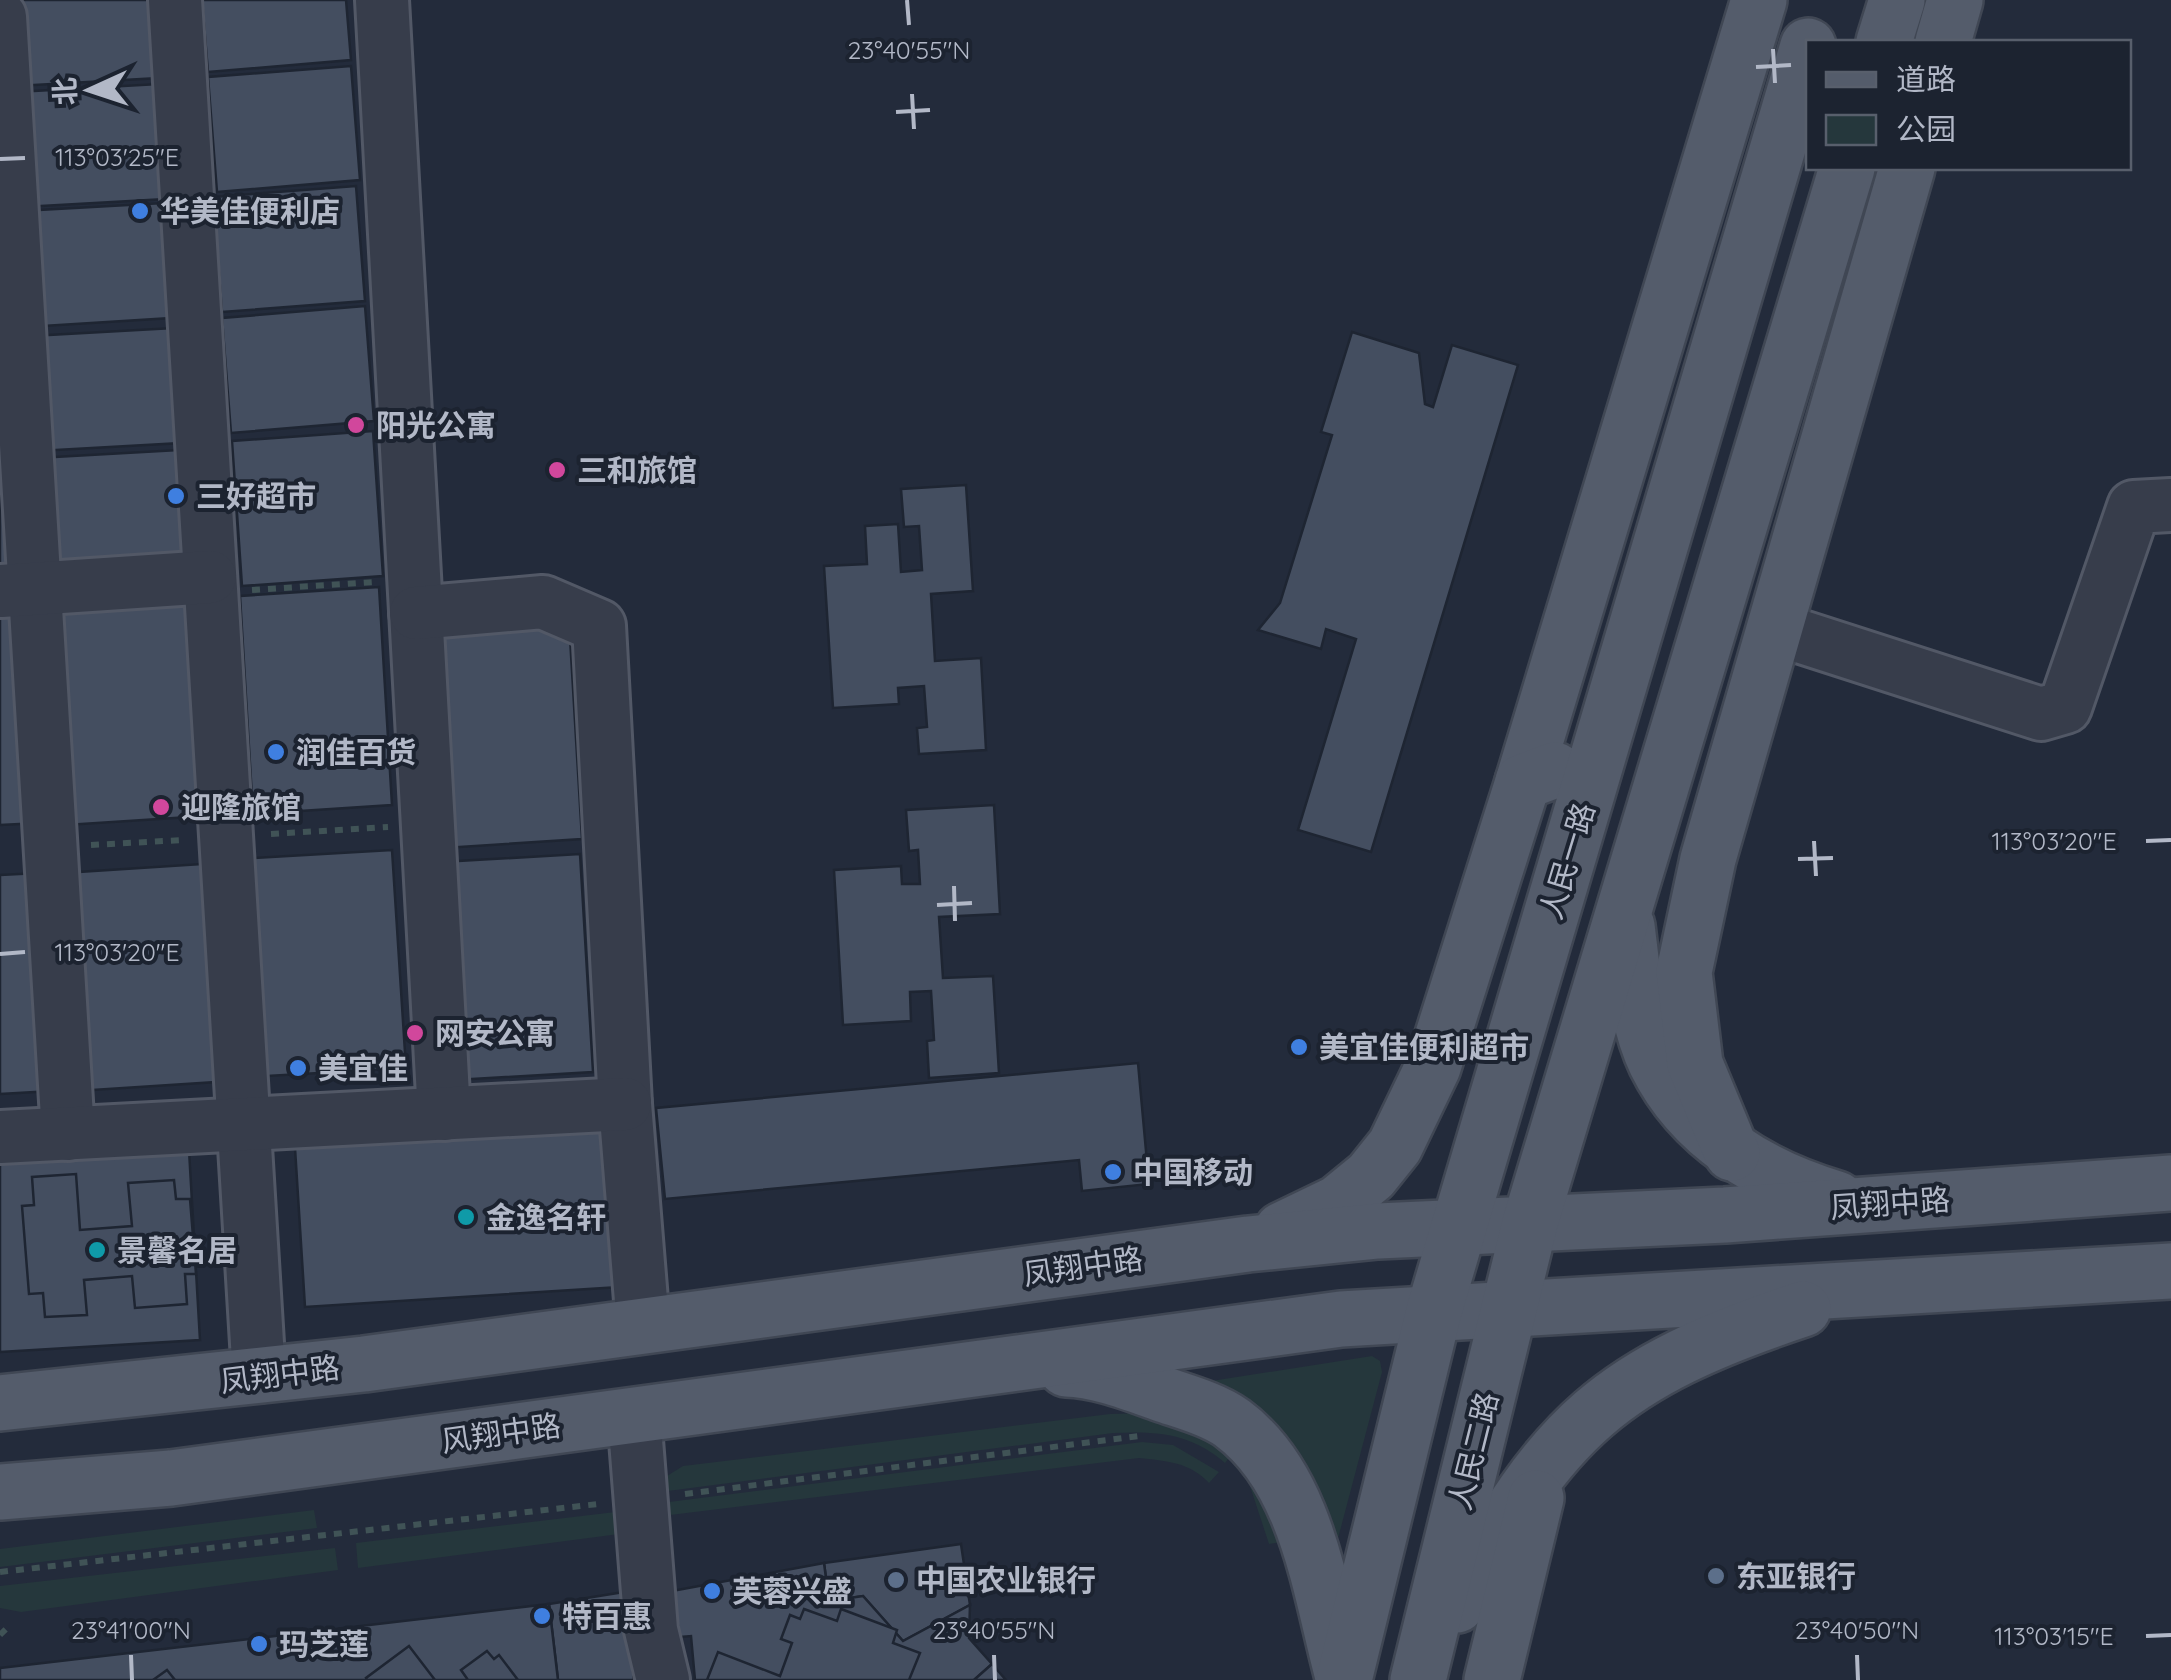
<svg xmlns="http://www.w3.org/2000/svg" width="2171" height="1680" font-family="Quicksand,'Noto Sans SC',sans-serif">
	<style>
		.green { fill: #25373c }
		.building { fill: #444e60; stroke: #1e2532; stroke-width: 2.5 }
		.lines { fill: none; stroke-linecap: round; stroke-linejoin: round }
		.minor-casing { stroke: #525866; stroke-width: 58 }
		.major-casing { stroke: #404754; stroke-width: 60 }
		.path { stroke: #405356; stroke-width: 6; stroke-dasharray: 8 8; stroke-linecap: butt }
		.minor { stroke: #373d4b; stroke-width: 52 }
		.major { stroke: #545c6b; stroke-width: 55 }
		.ticks { fill: none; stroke: #b2b8c7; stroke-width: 4 }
		.shop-dot { fill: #3f7fe0; stroke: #1c2330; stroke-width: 4 }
		.hotel-dot { fill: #d1479c; stroke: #1c2330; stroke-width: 4 }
		.culture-dot { fill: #0f9aa8; stroke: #1c2330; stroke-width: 4 }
		.service-dot { fill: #5c6f8a; stroke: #1c2330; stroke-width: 4 }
		.labels { text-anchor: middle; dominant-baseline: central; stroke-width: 8; stroke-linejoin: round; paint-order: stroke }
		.poi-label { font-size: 30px; font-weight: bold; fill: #b2b8c7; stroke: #1c2330; text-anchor: start }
		.street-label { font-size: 30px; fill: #b2b8c7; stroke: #1c2330 }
		.ticks-label { font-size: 25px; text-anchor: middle; fill: #b2b8c7; stroke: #1c2330; stroke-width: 8; stroke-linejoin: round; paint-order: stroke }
	</style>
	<rect width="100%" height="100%" fill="#232b3b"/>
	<!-- green -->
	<g class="green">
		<polygon points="1372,1356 1380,1361 1382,1372 1336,1546 1205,1382"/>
		<path d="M1150,1413L1236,1449L1225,1463C1191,1433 1157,1431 1113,1433L660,1492L667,1476L683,1466L1110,1414Z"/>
		<path d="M1142,1442L1173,1445L1219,1472L1209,1483C1190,1462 1166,1461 1139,1458L662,1516L661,1503Z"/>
		<polygon points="1261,1472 1283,1542 1269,1544 1249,1483"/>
		<polygon points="314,1510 317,1528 0,1567 0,1549"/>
		<polygon points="624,1511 627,1533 358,1568 356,1543"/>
		<polygon points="335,1548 338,1570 21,1612 0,1608 0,1586"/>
	</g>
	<!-- building -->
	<g class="building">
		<polygon points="11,0 155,0 159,78 16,86"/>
		<polygon points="202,0 346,0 351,60 208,72"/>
		<polygon points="351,66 360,180 217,192 208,77"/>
		<polygon points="159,84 166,199 23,207 16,92"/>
		<polygon points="356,186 365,301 222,312 213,197"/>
		<polygon points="164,203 171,318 27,327 21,211"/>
		<polygon points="365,306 374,421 231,433 222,318"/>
		<polygon points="174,328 181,443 38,451 31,336"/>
		<polygon points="1352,332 1419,353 1425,404 1433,407 1452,345 1518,365 1371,852 1298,830 1356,639 1326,629 1321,649 1258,630 1280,603 1332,435 1321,432"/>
		<polygon points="373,431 383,576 242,586 232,441"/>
		<polygon points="179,450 186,565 43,574 37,458"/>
		<polygon points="13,464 20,579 0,580 0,465"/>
		<polygon points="966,485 973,591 931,594 935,661 981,658 986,750 919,754 917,728 927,727 924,686 898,688 899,704 833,708 824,566 867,564 865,526 898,524 901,572 922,570 919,526 904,527 901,489"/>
		<polygon points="379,587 392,805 253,814 240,596"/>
		<polygon points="192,598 205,816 66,825 53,607"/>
		<polygon points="26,605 39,823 0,825 0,606"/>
		<polygon points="569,621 582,839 444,848 430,630"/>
		<polygon points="994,805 1000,914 939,917 943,978 993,976 999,1073 929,1078 927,1041 934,1040 931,991 910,992 911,1021 843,1025 834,870 901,866 902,884 920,884 918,850 909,851 906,810"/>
		<polygon points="392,850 406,1068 267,1076 253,858"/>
		<polygon points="580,854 593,1072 455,1080 441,862"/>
		<polygon points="202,864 216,1082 77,1091 63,873"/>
		<polygon points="39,873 52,1091 0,1094 0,875"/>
		<polygon points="1138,1063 1149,1184 1082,1191 1079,1160 665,1199 656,1108"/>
		<polygon points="626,1127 636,1286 305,1307 295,1148"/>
		<polygon points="189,1150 200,1340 0,1352 0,1160"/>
		<polygon points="76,1174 80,1230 132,1226 128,1183 174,1180 176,1199 190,1199 196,1274 185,1274 187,1304 135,1308 132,1276 84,1280 87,1315 45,1317 43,1293 29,1294 22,1206 34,1205 32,1177"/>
		<polygon points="961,1544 970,1605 903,1641 863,1596 829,1601 824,1563"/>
		<polygon points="824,1563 829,1601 863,1596 903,1641 970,1605 969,1638 992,1664 974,1680 695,1680 691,1636 680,1637 672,1591"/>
		<polygon points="624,1592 634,1680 558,1680 549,1604"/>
		<polygon points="549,1604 558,1680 0,1680 0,1668"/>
		<polygon points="804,1609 837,1621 841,1609 897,1630 893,1643 920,1653 909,1680 707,1680 718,1652 780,1676 792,1643 781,1639 790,1615 800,1619"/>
		<polygon points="409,1646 435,1680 367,1680 366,1678"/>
		<polygon points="487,1651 494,1659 499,1655 518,1680 468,1680 461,1670"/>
		<polygon points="992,1664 1006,1680 974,1680"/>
		<polygon points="167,1670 175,1680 153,1680"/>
	</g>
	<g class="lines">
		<!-- minor casing -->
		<g class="minor-casing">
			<g id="minor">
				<polyline points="175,0 259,1376"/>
				<polyline points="382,0 444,1114"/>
				<polyline points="0,17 68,1134"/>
				<polyline points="1,591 210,577"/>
				<polyline points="416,613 543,602 599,626 625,1104 643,1325"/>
				<polyline points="1774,628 2041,714 2065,707 2134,507 2171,505"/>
				<polyline points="0,1137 625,1104"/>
				<polyline points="634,1415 651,1630 663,1680"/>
			</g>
		</g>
		<!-- major casing -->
		<g class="major-casing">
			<g id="major">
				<polyline points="1884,42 1897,0"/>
				<polyline points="1943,42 1955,0"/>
				<polyline points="1523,782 1759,0"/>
				<path d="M1627,926C1633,972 1636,1021 1656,1063C1692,1136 1763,1177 1837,1199"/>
				<polyline points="1732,1153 1695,1064 1684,972 1708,859 1907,168"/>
				<polyline points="1282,1230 1338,1203 1371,1176 1395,1146 1433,1067 1523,782 1555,770"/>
				<path d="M1066,1369C1099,1370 1131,1383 1162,1394C1185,1402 1212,1409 1232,1423C1308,1479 1320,1592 1343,1677"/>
				<polyline points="0,1403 364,1364 1248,1244 1378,1231 1725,1215 2171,1183"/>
				<polyline points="0,1492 171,1478 1341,1319 2171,1271"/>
				<path d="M1457,1605C1553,1426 1610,1373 1803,1309"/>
				<polyline points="1344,1680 1434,1311 1808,46"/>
				<polyline points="1418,1680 1530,1223 1847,168"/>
				<polyline points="1492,1680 1536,1498"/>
			</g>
		</g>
		<!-- path -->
		<g class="path">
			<polyline points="252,590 374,582"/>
			<polyline points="271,834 388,827"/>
			<polyline points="91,845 183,840"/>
			<polyline points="685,1494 1139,1436"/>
			<polyline points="0,1572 598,1504"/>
			<polyline points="0,1635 8,1627"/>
		</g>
		<!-- minor -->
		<use href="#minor" class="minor"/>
		<!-- major -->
		<use href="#major" class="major"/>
	</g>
	<!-- ticks -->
	<path class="ticks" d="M907,0L909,25M1773,49L1775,83M1756,67L1791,65M912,94L914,129M896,112L930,110M0,159L25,158M1814,841L1816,876M2146,841L2171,840M1798,859L1833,858M954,886L955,921M937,905L972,903M0,954L25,952M2146,1636L2171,1635M131,1655L132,1680M994,1655L995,1680M1857,1655L1858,1680"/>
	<!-- markers -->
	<g class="shop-dot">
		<circle cx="140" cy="211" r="10"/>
		<circle cx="176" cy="496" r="10"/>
		<circle cx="276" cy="752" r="10"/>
		<circle cx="1299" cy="1047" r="10"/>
		<circle cx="298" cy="1068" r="10"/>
		<circle cx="1113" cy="1172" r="10"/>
		<circle cx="712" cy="1591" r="10"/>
		<circle cx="542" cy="1616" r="10"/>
		<circle cx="259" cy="1644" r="10"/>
	</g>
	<g class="hotel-dot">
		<circle cx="356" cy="425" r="10"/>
		<circle cx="557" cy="470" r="10"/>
		<circle cx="161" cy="807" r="10"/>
		<circle cx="415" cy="1033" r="10"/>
	</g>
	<g class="culture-dot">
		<circle cx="466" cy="1217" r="10"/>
		<circle cx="97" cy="1250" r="10"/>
	</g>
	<g class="service-dot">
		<circle cx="1716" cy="1576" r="10"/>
		<circle cx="896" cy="1580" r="10"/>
	</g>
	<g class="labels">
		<!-- poi labels -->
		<g class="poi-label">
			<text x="160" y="211">华美佳便利店</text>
			<text x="376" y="425">阳光公寓</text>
			<text x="577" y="470">三和旅馆</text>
			<text x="196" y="496">三好超市</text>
			<text x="296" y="752">润佳百货</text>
			<text x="181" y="807">迎隆旅馆</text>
			<text x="435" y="1033">网安公寓</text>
			<text x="1319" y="1047">美宜佳便利超市</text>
			<text x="318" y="1068">美宜佳</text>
			<text x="1133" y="1172">中国移动</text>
			<text x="486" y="1217">金逸名轩</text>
			<text x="117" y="1250">景馨名居</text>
			<text x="1736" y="1576">东亚银行</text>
			<text x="916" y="1580">中国农业银行</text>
			<text x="732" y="1591">芙蓉兴盛</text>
			<text x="562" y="1616">特百惠</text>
			<text x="279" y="1644">玛芝莲</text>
		</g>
		<!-- street labels -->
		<g class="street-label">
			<text transform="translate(1567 861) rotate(-73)">人民一路</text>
			<text transform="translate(1890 1203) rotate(-4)">凤翔中路</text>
			<text transform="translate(1083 1266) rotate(-8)">凤翔中路</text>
			<text transform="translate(280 1374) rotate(-7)">凤翔中路</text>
			<text transform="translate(501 1433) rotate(-8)">风翔中路</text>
			<text transform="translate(1473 1451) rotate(-76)">人民二路</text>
		</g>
	</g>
	<g class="ticks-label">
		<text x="909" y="59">23°40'55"N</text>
		<text x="117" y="166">113°03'25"E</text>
		<text x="2054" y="850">113°03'20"E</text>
		<text x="117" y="961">113°03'20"E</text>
		<text x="131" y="1639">23°41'00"N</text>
		<text x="994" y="1639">23°40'55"N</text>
		<text x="1857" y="1639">23°40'50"N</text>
		<text x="2054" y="1645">113°03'15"E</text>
	</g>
	<!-- legend -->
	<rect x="1806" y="40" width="325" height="130" fill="#1c2330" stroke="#585f6c" stroke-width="2.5"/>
	<rect x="1826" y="72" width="50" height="15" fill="#545c6b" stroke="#585f6c" stroke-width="2.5"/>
	<text x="1896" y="90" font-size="30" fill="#b2b8c7">道路</text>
	<rect x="1826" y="115" width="50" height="30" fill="#25373c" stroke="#585f6c" stroke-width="2.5"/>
	<text x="1896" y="140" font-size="30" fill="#b2b8c7">公园</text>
	<!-- north arrow -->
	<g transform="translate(90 90) rotate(267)" stroke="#1c2330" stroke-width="8" paint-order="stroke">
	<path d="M0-8L18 38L0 25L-18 38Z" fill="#b2b8c7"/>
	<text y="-15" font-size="28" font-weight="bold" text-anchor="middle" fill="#b2b8c7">北</text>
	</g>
</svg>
